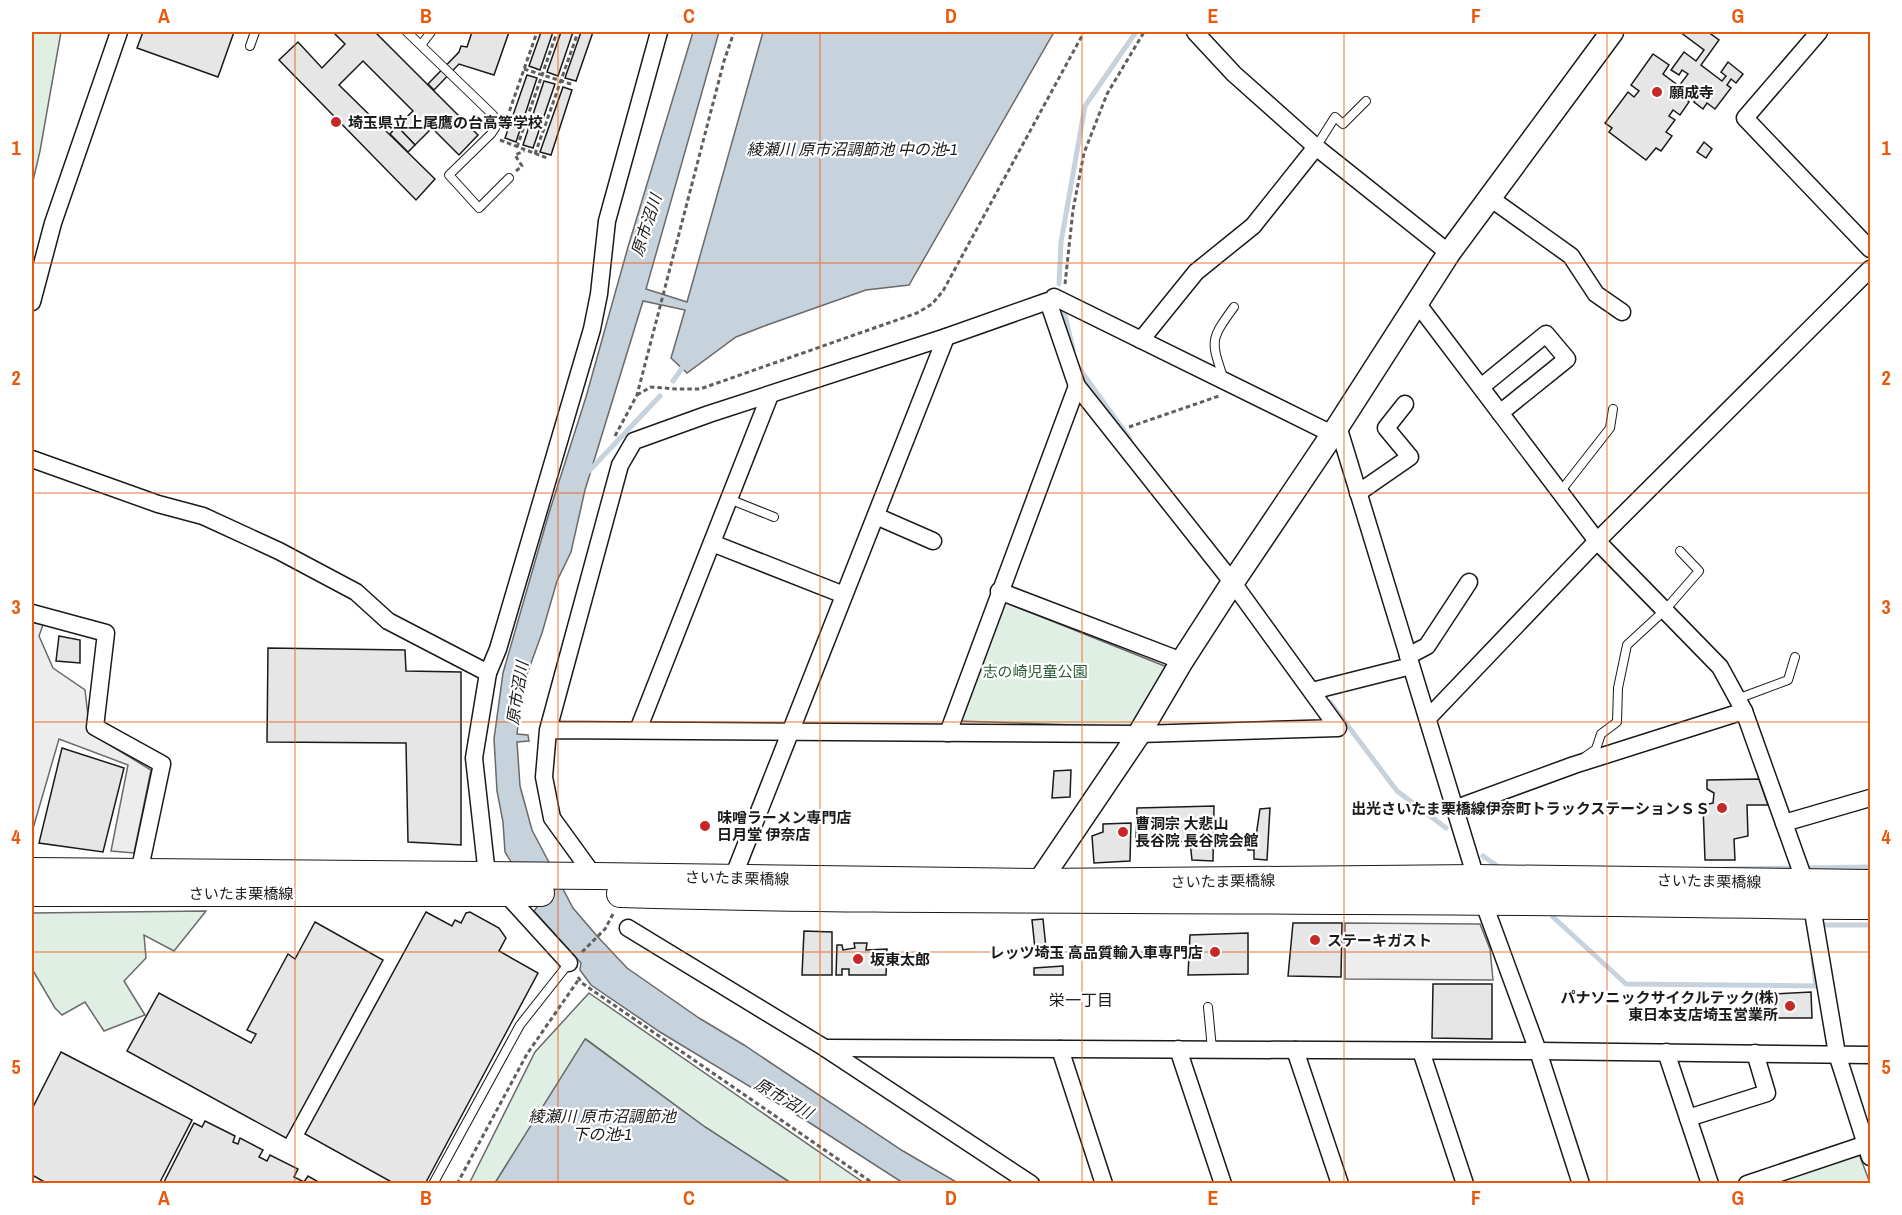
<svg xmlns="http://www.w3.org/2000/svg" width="1902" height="1215" font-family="'Archivo Narrow','Noto Sans JP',sans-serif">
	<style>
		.green { fill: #e0efe3; stroke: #6a6a6a; stroke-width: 1.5 }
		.parking { fill: #ededed; stroke: #6a6a6a; stroke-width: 1.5 }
		.water { fill: #c6d2dc; stroke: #6a6a6a; stroke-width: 1.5 }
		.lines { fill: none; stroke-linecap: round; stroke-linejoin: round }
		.stream { stroke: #c6d2dc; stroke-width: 5 }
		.building { fill: #e6e6e6; stroke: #1a1a1a; stroke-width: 1.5 }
		.lane-casing { stroke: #1a1a1a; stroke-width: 10 }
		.street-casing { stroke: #1a1a1a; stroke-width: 19 }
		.secondary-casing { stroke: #1a1a1a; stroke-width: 25 }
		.primary-casing { stroke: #1a1a1a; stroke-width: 28 }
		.path { stroke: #5f5f5f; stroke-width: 3; stroke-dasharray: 4.5 3; stroke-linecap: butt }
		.lane { stroke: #fff; stroke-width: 8 }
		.street { stroke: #fff; stroke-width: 16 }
		.secondary { stroke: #fff; stroke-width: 22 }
		.primary { stroke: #fff; stroke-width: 26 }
		.grid { fill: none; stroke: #e8590c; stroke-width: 1.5; stroke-opacity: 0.55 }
		.poi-dot { fill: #c62828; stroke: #fff; stroke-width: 2 }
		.labels { text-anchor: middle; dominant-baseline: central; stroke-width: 4.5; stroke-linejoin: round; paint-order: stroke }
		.poi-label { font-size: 15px; font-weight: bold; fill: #1a1a1a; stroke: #fff; text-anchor: start }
		.park-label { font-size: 15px; fill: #2b5a34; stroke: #fff }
		.street-label { font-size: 15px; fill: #1a1a1a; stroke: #fff }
		.water-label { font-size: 16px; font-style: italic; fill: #1a1a1a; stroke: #fff }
		.neighbourhood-label { font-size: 16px; fill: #1a1a1a; stroke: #fff }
		.neatline { fill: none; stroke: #e8590c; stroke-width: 2 }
		.grid-label { font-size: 20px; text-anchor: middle; font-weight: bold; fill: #e8590c }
	</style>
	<rect width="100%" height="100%" fill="#fff"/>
	<!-- green -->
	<g class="green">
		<polygon points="32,32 61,32 40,151 32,185"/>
		<polygon points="1002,601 1167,667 1134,727 957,721"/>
		<polygon points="206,911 174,951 144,935 146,958 124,981 145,1015 104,1031 85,1002 62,1015 55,1008 32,969 32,913"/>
		<polygon points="589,993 864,1183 791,1183 705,1127 586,1039 495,1183 469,1184 535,1052"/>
		<polygon points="1859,1154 1870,1183 1772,1184"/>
	</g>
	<!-- parking -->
	<g class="parking">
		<polygon points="32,622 43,625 39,636 53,668 85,690 90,733 151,770 134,853 111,851 128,765 59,739 32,832"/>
		<polygon points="1345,923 1480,924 1490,949 1493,980 1345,979"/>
	</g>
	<!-- water -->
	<g class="water">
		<polygon points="693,32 719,32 646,289 687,302 763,32 1054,32 909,285 866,290 767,325 736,337 687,373 671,358 685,310 643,301 585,490 571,552 557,581 542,633 523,685 517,734 528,735 529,741 517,742 520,786 532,830 573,908 597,936 627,968 699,1018 744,1045 903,1151 958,1183 903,1183 810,1123 660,1032 591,985 580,970 581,963 534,911 538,906 505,852 503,822 497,791 494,739 503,673 549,513 586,397 628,247"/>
		<polygon points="585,1039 705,1127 791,1183 495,1183"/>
	</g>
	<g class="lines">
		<!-- stream -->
		<g class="stream">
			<polyline points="1059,284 1061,242 1085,106 1136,32"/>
			<polyline points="1064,311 1073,349"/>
			<polyline points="1076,364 1130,439"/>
			<polyline points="673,381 685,364"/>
			<polyline points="589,471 660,396"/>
			<polyline points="1330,702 1397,791 1446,828"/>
			<polyline points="1483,856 1500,868"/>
			<polyline points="1725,869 1870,867"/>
			<polyline points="1553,917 1626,984 1816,986 1813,958"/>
			<polyline points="1818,925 1870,925"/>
		</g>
	</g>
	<!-- building -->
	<g class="building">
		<polygon points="143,32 234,32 218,77 137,48"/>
		<polygon points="333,32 375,32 478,135 459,155 432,128 415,145 397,126 413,111 363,61 339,85 435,179 416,200 279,60 298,42 322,68 345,44"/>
		<polygon points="472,32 509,32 494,75 459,64 434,90 428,84 459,52 461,46 467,47"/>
		<polygon points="541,32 553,32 540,70 529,66"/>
		<polygon points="561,32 573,32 558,76 547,72"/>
		<polygon points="581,32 593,32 576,81 565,78"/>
		<polygon points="1680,32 1708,32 1719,40 1701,65 1722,81 1726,76 1721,72 1728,62 1743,74 1736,83 1731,79 1727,85 1731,88 1715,109 1707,103 1703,109 1694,102 1697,97 1688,90 1683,97 1689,102 1680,115 1673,110 1669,116 1675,120 1666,132 1672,136 1661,151 1656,148 1646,160 1609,132 1612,128 1605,123 1628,92 1634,97 1639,91 1631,85 1653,54 1669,65 1663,74 1679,86 1688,74 1682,70 1679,75 1671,70 1684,52 1696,61 1704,50"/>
		<polygon points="527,75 537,78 516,142 505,138"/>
		<polygon points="544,81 555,84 533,148 523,145"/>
		<polygon points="563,87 572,90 551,155 540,152"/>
		<polygon points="397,126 415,145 408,152 390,134"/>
		<polygon points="1704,142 1712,149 1706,158 1697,152"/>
		<polygon points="59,636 80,640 80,663 56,661"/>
		<polygon points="268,648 405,650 406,671 461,672 461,845 408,842 406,743 267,742"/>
		<polygon points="62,748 124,768 103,852 39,843"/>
		<polygon points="1071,770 1070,797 1052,798 1054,771"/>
		<polygon points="1759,779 1768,805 1747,805 1748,836 1734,839 1735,860 1705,860 1703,805 1713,803 1714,793 1707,789 1707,780"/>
		<polygon points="1214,806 1213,861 1192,860 1190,842 1136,839 1137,808"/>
		<polygon points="1270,808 1267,860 1254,859 1254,850 1248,850 1249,844 1255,843 1260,809"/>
		<polygon points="1131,823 1130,861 1094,863 1092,836 1103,832 1103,824"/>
		<polygon points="426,912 452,926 455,920 461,923 466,913 470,912 499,928 506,938 499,951 538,973 425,1184 395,1184 305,1134"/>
		<polygon points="1043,919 1046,948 1035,949 1032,920"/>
		<polygon points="315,922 383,960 286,1138 127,1051 159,993 251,1043 256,1034 247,1030 288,954 295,959"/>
		<polygon points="1293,923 1342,923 1341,977 1288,976"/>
		<polygon points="804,931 832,932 832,975 802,975"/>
		<polygon points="1248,933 1248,974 1188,975 1190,935"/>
		<polygon points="854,943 867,943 866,950 887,949 886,975 849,975 849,969 842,969 842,975 836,975 837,945 842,945 843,950 855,948"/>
		<polygon points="1063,966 1063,975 1034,975 1034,968"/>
		<polygon points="1433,984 1492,984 1492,1039 1432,1038"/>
		<polygon points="1811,992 1812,1018 1770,1018 1771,994"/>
		<polygon points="61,1052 192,1120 159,1184 48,1184 32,1175 32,1109"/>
		<polygon points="205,1121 235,1136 233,1142 238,1144 240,1138 263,1150 259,1157 267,1161 270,1155 298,1169 294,1177 304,1182 308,1176 322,1184 163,1184 194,1123 202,1127"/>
	</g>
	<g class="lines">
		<!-- lane casing -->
		<g class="lane-casing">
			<g id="lane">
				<polyline points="407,32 493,115 495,128 491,134 449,175 479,208 509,178"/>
				<polyline points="421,45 431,32"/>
				<polyline points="250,46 255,32"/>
				<polyline points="1316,147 1335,117 1343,124 1366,101"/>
				<path d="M1224,380C1211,341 1209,341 1234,307"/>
				<polyline points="1560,492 1610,428 1613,409"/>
				<polyline points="729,499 774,517"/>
				<polyline points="1737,699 1788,680 1795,657"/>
				<polyline points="1586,756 1596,749 1601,734 1617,722 1618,688 1627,645 1665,610 1699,571 1680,551"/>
				<polyline points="1208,1007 1212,1049"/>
				<polyline points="433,1184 520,1025 569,963"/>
			</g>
		</g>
		<!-- street casing -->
		<g class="street-casing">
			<g id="street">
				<polyline points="1195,32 1234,74 1316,147 1449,253"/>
				<polyline points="1819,32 1745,118 1870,249"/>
				<polyline points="1490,198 1571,256 1596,294 1622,312"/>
				<polyline points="1054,297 1332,434"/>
				<polyline points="32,302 53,223 119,32"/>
				<polyline points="1417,303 1597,541 1720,667 1744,711 1805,882"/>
				<polyline points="1141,340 1196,272 1253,226 1316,147"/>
				<polyline points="1481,387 1546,334 1567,359 1500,413"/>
				<polyline points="1338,426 1483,901 1538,1051 1581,1184"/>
				<polyline points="32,459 158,504 203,516 279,551 356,592 388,621 488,673 474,758 487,875"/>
				<polyline points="1358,493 1410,457 1386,428 1405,404"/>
				<polyline points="876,516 933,541"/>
				<polyline points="712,543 844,595"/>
				<polyline points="999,591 1182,661"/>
				<polyline points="32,613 106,633 95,727 162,764 139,873"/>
				<polyline points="1408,656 1427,646 1469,582"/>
				<polyline points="488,673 498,649 592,329 599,294 607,221 659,32"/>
				<polyline points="1312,691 1411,666"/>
				<polyline points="1428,718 1597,541 1870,269"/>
				<polyline points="548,730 1139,734 1338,728 1233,583 1077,386 1048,301 946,337 709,414 634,441 620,465 548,730 544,777 552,818 594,876"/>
				<polyline points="638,730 770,395"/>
				<polyline points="948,733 1077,386"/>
				<polyline points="1454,809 1574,765 1744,711"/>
				<polyline points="1784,823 1870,798"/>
				<polyline points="730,885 946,337"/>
				<polyline points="506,894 569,963"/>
				<polyline points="1812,906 1837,1054 1870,1157"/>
				<polyline points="628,928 825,1048 1031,1184"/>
				<polyline points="825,1048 1538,1051 1870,1055"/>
				<polyline points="1060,1049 1104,1184"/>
				<polyline points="1178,1049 1223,1184"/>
				<polyline points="1295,1050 1340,1184"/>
				<polyline points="1421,1051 1465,1184"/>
				<polyline points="1666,1052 1710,1184"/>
				<polyline points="1688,1118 1767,1093 1755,1053"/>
				<polyline points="1747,1184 1866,1144"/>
			</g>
		</g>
		<!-- secondary casing -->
		<g class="secondary-casing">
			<polyline id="secondary" points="1040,896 1039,882 1139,734 1182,661 1233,582 1338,426 1449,253 1612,32"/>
		</g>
		<!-- primary casing -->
		<g class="primary-casing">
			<g id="primary">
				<polyline points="32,871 594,876 1039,882 1476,878 1870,883"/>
				<polyline points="32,893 541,893"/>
				<path d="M620,894C865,901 1110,899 1355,901C1527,901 1699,905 1870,906"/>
			</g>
		</g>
		<!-- path -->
		<g class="path">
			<polyline points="524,69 574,85"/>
			<polyline points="507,118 537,32"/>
			<polyline points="500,140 547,158"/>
			<polyline points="517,147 557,32"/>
			<polyline points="535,154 578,32"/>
			<polyline points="516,171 522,166 515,155 524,151"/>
			<polyline points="1065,284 1073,210 1084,153 1107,94 1144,32"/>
			<polyline points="637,395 651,387 676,389 700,389 917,313 932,304 943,291 1084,32"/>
			<polyline points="1129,427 1219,396"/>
			<polyline points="615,436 637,395 724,61 734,32"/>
			<polyline points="582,952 605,929 613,914"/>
			<polyline points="578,977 582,983 874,1184"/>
			<polyline points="457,1184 527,1054 579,979"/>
		</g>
		<!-- lane -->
		<use href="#lane" class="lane"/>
		<!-- street -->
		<use href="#street" class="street"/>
		<!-- secondary -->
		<use href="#secondary" class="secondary"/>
		<!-- primary -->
		<use href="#primary" class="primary"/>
	</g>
	<!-- grid -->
	<path class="grid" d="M295,32V1184M558,32V1184M820,32V1184M1082,32V1184M1344,32V1184M1607,32V1184M32,263H1870M32,493H1870M32,722H1870M32,952H1870"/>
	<!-- markers -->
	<g class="poi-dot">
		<circle cx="1657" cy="92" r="6"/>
		<circle cx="336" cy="122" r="6"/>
		<circle cx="1722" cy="808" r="6"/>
		<circle cx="705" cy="826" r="6"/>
		<circle cx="1123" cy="832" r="6"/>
		<circle cx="1315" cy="940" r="6"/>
		<circle cx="1215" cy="952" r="6"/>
		<circle cx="858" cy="959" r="6"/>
		<circle cx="1790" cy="1006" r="6"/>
	</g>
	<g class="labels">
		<!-- poi labels -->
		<g class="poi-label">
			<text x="1669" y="92">願成寺</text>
			<text x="348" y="122">埼玉県立上尾鷹の台高等学校</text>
			<text x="1710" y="808" text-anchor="end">出光さいたま栗橋線伊奈町トラックステーションＳＳ</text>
			<text x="717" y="817">味噌ラーメン専門店<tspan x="717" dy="17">日月堂 伊奈店</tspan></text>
			<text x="1135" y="823">曹洞宗 大悲山<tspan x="1135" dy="17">長谷院 長谷院会館</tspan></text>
			<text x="1327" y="940">ステーキガスト</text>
			<text x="1203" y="952" text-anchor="end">レッツ埼玉 高品質輸入車専門店</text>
			<text x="870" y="959">坂東太郎</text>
			<text x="1778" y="997" text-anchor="end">パナソニックサイクルテック(株)<tspan x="1778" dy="17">東日本支店埼玉営業所</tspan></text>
		</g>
		<!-- park labels -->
		<g class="park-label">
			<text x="1035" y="671">志の崎児童公園</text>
		</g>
		<!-- street labels -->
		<g class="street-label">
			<text transform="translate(737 878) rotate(1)">さいたま栗橋線</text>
			<text transform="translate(1223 881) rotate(-1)">さいたま栗橋線</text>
			<text transform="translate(1709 881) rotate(1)">さいたま栗橋線</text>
			<text x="241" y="893">さいたま栗橋線</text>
		</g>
		<!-- water labels -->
		<g class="water-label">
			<text x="852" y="149">綾瀬川 原市沼調節池 中の池-1</text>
			<text transform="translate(646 225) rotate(-72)">原市沼川</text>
			<text transform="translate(517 693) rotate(-81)">原市沼川</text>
			<text transform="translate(784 1098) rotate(30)">原市沼川</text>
			<text x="602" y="1116">綾瀬川 原市沼調節池<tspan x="602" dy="18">下の池-1</tspan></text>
		</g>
		<!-- neighbourhood labels -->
		<g class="neighbourhood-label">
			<text x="1081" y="1000">栄一丁目</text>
		</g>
	</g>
	<!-- border -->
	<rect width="1902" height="1215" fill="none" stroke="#ffffff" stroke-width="66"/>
	<rect x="33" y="33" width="1836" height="1149" class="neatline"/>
	<g class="grid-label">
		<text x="164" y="23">A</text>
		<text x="426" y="23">B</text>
		<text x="689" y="23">C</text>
		<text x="951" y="23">D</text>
		<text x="1213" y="23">E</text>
		<text x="1476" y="23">F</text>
		<text x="1738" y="23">G</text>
		<text x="16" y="155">1</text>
		<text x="1886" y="155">1</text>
		<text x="16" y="385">2</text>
		<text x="1886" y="385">2</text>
		<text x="16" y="614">3</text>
		<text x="1886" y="614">3</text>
		<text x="16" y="844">4</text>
		<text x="1886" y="844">4</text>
		<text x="16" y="1074">5</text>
		<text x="1886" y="1074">5</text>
		<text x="164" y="1205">A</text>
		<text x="426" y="1205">B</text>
		<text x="689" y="1205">C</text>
		<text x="951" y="1205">D</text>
		<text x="1213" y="1205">E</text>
		<text x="1476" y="1205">F</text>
		<text x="1738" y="1205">G</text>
	</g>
</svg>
